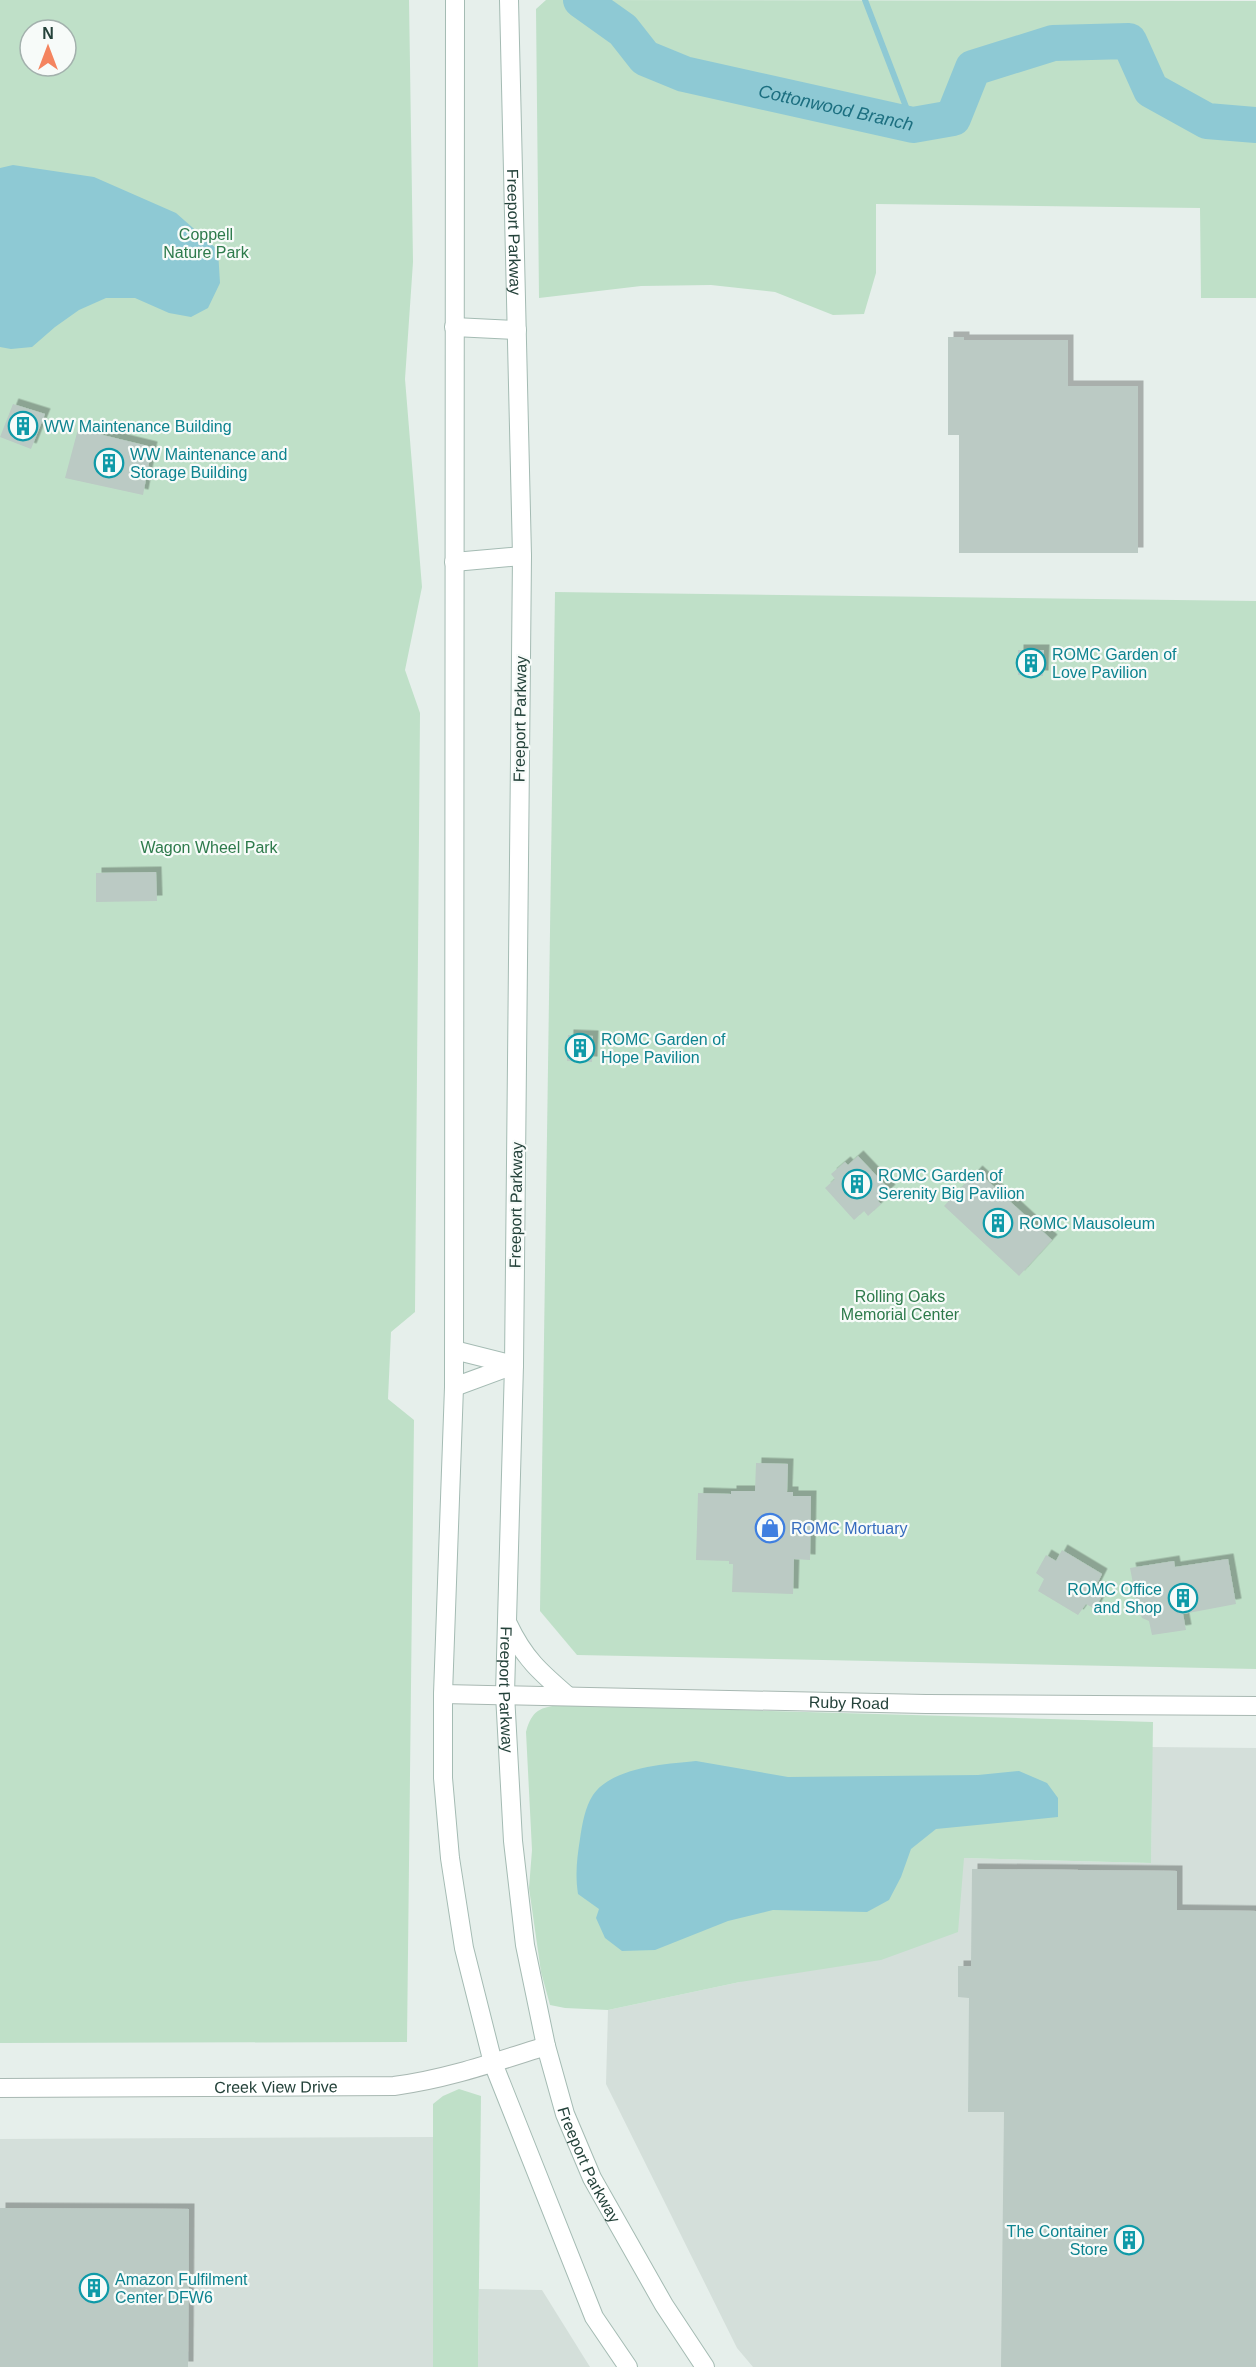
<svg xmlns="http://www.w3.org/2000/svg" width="1256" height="2367" font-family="Arial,sans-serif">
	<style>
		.built { fill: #d4dfda }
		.green { fill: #bfe0c8; fill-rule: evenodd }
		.water { fill: #8ec9d4 }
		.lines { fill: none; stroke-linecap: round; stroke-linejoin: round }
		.stream { stroke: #8ec9d4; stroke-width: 6 }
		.river { stroke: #8ec9d4; stroke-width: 36 }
		.building { fill: #bbcac4; filter: url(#shadow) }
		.minor-casing { stroke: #a8b8b2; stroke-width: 20 }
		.tertiary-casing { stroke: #a8b8b2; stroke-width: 20 }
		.secondary-casing { stroke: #a4bbb3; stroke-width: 20 }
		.minor { stroke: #fff; stroke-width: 18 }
		.tertiary { stroke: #fff; stroke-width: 18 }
		.secondary { stroke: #fff; stroke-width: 18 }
		.labels { text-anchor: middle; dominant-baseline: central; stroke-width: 4.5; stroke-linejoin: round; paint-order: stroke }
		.street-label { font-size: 16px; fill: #24423a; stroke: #f7fbf9 }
		.park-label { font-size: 16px; fill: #2d7a4b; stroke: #f7fbf9 }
		.culture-label { font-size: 16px; fill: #0d838f; stroke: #f7fbf9; text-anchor: start }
		.shop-label { font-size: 16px; fill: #366cbe; stroke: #f7fbf9; text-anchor: start }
		.water-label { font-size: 18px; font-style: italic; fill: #1c6f80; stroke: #f7fbf9 }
	</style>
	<defs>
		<filter id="shadow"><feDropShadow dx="5.5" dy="-5.5" stdDeviation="0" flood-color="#0004"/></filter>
	</defs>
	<rect width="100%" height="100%" fill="#e6efeb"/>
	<!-- built -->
	<g class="built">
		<polygon points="1152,1747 1256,1748 1256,2367 753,2367 737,2348 606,2084 608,2010 740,1982 964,1858 1151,1863"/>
		<polygon points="434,2137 433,2367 0,2367 0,2139"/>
		<polygon points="479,2289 542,2290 590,2367 478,2367"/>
	</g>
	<!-- green -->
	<g class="green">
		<path d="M0,0H409L413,262L405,379L422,587L405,670L420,713L415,1312L391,1332L388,1399L414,1420L407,2042L0,2043ZM30,30H66V66H30Z"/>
		<polygon points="546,0 1256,1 1256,298 1201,298 1200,208 876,204 876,273 864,314 833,315 775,292 711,285 641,286 539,298 536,9"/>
		<polygon points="555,592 1256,601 1256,1669 577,1655 540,1611"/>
		<path d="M562,1705L1153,1722L1151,1863L964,1858L958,1932L881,1960L740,1982L608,2010L565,2008L550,2005L541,1972L529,1888L532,1850L526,1732C532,1710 540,1707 562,1705Z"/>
		<polygon points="459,2089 481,2096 478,2367 433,2367 433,2104 443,2096"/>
	</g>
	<!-- water -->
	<g class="water">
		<polygon points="13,165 94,177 176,213 218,250 220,283 208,308 191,317 169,313 135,298 106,298 79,310 55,327 32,347 11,349 0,347 0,168"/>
		<path d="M696,1761L788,1777L978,1775L1019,1771L1047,1783L1058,1798V1817L936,1829L911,1849L901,1877L889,1900L867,1912L773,1910L728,1921L655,1950L622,1951L605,1938L596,1918L599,1909L578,1894C575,1874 577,1858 580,1839C582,1825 585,1807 593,1795C612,1767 666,1764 696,1761Z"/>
	</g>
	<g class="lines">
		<!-- stream -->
		<polyline class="stream" points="865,0 913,125"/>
		<!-- river -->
		<path class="river" id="s1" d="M581,0L623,30L645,58L684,74L913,125L953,118L973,68L1053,43L1129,41L1151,90L1207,121L1256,125"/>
	</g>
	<!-- building -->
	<g class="building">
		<polygon points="948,337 964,337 964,340 1068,340 1068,386 1138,386 1138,553 959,553 959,435 948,435"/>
		<polygon points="13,404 45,414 31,449 0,437"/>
		<polygon points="78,429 152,447 143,495 65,478"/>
		<polygon points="1018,650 1044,650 1043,676 1018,675"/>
		<polygon points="156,872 157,901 96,902 96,873"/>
		<polygon points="568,1035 593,1036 592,1062 567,1061"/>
		<polygon points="858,1156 890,1190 878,1201 881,1204 868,1216 864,1211 854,1220 825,1188 835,1179 831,1174 845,1162 848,1165"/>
		<polygon points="977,1171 1052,1240 1019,1276 944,1206"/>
		<polygon points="756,1463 788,1464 787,1492 793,1492 793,1496 811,1496 810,1560 794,1559 793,1594 732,1592 733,1564 729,1564 729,1561 696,1560 698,1493 731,1494 731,1491 755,1491"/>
		<polygon points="1062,1550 1102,1574 1096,1586 1105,1590 1095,1609 1086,1604 1078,1615 1038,1591 1044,1579 1036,1573 1046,1555 1056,1561"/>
		<polygon points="1228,1559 1236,1604 1183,1614 1186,1630 1152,1635 1149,1621 1142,1618 1138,1609 1130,1568 1174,1561 1175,1567"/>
		<polygon points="972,1869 1177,1871 1177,1910 1256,1911 1256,2367 1001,2367 1004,2112 968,2112 969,1998 958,1997 958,1966 971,1966"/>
		<polygon points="0,2208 189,2209 188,2367 0,2367"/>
	</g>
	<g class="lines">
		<!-- minor casing -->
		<g class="minor-casing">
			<g id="minor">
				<path id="s2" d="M443,1694L926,1704L1256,1706"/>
			</g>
		</g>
		<!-- tertiary casing -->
		<g class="tertiary-casing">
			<g id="tertiary">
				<path id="s3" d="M0,2088L394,2086C447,2079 495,2062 546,2046"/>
			</g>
		</g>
		<!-- secondary casing -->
		<g class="secondary-casing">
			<g id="secondary">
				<polyline points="455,0 454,1387 443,1694 443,1778 450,1858 464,1948 493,2063 594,2317 628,2367"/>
				<path id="s4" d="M509,0L522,556L514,1365L505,1694L513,1841L525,1945L546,2046L565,2114L592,2178L664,2305L705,2367"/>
				<polyline points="454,327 517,330"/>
				<polyline points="454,562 522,556"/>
				<polyline points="454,1350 514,1365"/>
				<polyline points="454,1387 514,1365"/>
				<path d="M508,1624C524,1658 540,1672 568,1696"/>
			</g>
		</g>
		<!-- minor -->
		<use href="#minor" class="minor"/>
		<!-- tertiary -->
		<use href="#tertiary" class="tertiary"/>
		<!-- secondary -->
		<use href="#secondary" class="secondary"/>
	</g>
	<!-- icons -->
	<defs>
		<g id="building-ring" transform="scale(1.5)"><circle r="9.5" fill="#f7fbf9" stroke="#0f9aa8" stroke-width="1.5"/><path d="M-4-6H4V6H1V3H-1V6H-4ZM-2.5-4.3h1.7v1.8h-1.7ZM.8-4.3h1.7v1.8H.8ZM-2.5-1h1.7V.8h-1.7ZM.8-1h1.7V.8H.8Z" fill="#0f9aa8"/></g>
		<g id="shop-ring" transform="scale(1.5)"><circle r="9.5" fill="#f7fbf9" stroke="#3f7fe0" stroke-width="1.5"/><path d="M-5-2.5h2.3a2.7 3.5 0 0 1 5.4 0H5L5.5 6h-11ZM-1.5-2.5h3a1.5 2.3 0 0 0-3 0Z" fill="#3f7fe0"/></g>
	</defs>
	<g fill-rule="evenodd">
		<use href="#building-ring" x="23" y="426"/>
		<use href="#building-ring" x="109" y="463"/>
		<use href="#building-ring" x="1031" y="663"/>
		<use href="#building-ring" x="580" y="1048"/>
		<use href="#building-ring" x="857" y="1184"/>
		<use href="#building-ring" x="998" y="1223"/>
		<use href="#shop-ring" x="770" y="1528"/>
		<use href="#building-ring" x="1183" y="1598"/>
		<use href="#building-ring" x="1129" y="2240"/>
		<use href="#building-ring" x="94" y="2288"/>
	</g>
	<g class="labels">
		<!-- street labels -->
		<g class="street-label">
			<text stroke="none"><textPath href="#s4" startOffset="232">Freeport Parkway</textPath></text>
			<text transform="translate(520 719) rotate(-89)">Freeport Parkway</text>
			<text transform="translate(516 1205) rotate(-89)">Freeport Parkway</text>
			<text stroke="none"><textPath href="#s4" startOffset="1690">Freeport Parkway</textPath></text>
			<text stroke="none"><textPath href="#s2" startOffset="406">Ruby Road</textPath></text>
			<text stroke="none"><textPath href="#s3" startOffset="276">Creek View Drive</textPath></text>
			<text stroke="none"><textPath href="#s4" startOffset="2176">Freeport Parkway</textPath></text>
		</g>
		<!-- park labels -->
		<g class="park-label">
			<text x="206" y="234">Coppell<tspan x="206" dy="18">Nature Park</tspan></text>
			<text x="209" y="847">Wagon Wheel Park</text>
			<text x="900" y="1296">Rolling Oaks<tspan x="900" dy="18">Memorial Center</tspan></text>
		</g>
		<!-- culture labels -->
		<g class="culture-label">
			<text x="44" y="426">WW Maintenance Building</text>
			<text x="130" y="454">WW Maintenance and<tspan x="130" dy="18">Storage Building</tspan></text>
			<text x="1052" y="654">ROMC Garden of<tspan x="1052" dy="18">Love Pavilion</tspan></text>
			<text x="601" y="1039">ROMC Garden of<tspan x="601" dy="18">Hope Pavilion</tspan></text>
			<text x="878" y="1175">ROMC Garden of<tspan x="878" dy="18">Serenity Big Pavilion</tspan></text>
			<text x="1019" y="1223">ROMC Mausoleum</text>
			<text x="1162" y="1589" text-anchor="end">ROMC Office<tspan x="1162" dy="18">and Shop</tspan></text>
			<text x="1108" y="2231" text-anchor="end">The Container<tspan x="1108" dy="18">Store</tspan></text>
			<text x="115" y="2279">Amazon Fulfilment<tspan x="115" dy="18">Center DFW6</tspan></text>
		</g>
		<!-- shop labels -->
		<g class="shop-label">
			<text x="791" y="1528">ROMC Mortuary</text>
		</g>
		<!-- water labels -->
		<g class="water-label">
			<text stroke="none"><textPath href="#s1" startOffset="285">Cottonwood Branch</textPath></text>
		</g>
	</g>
	<!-- north arrow -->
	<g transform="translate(48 48)"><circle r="28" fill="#f7fbf9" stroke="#a3b1ad" stroke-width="1.5"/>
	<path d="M0-4.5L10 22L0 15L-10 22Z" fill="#f4845f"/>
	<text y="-9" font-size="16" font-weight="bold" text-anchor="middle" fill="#24423a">N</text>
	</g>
</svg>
